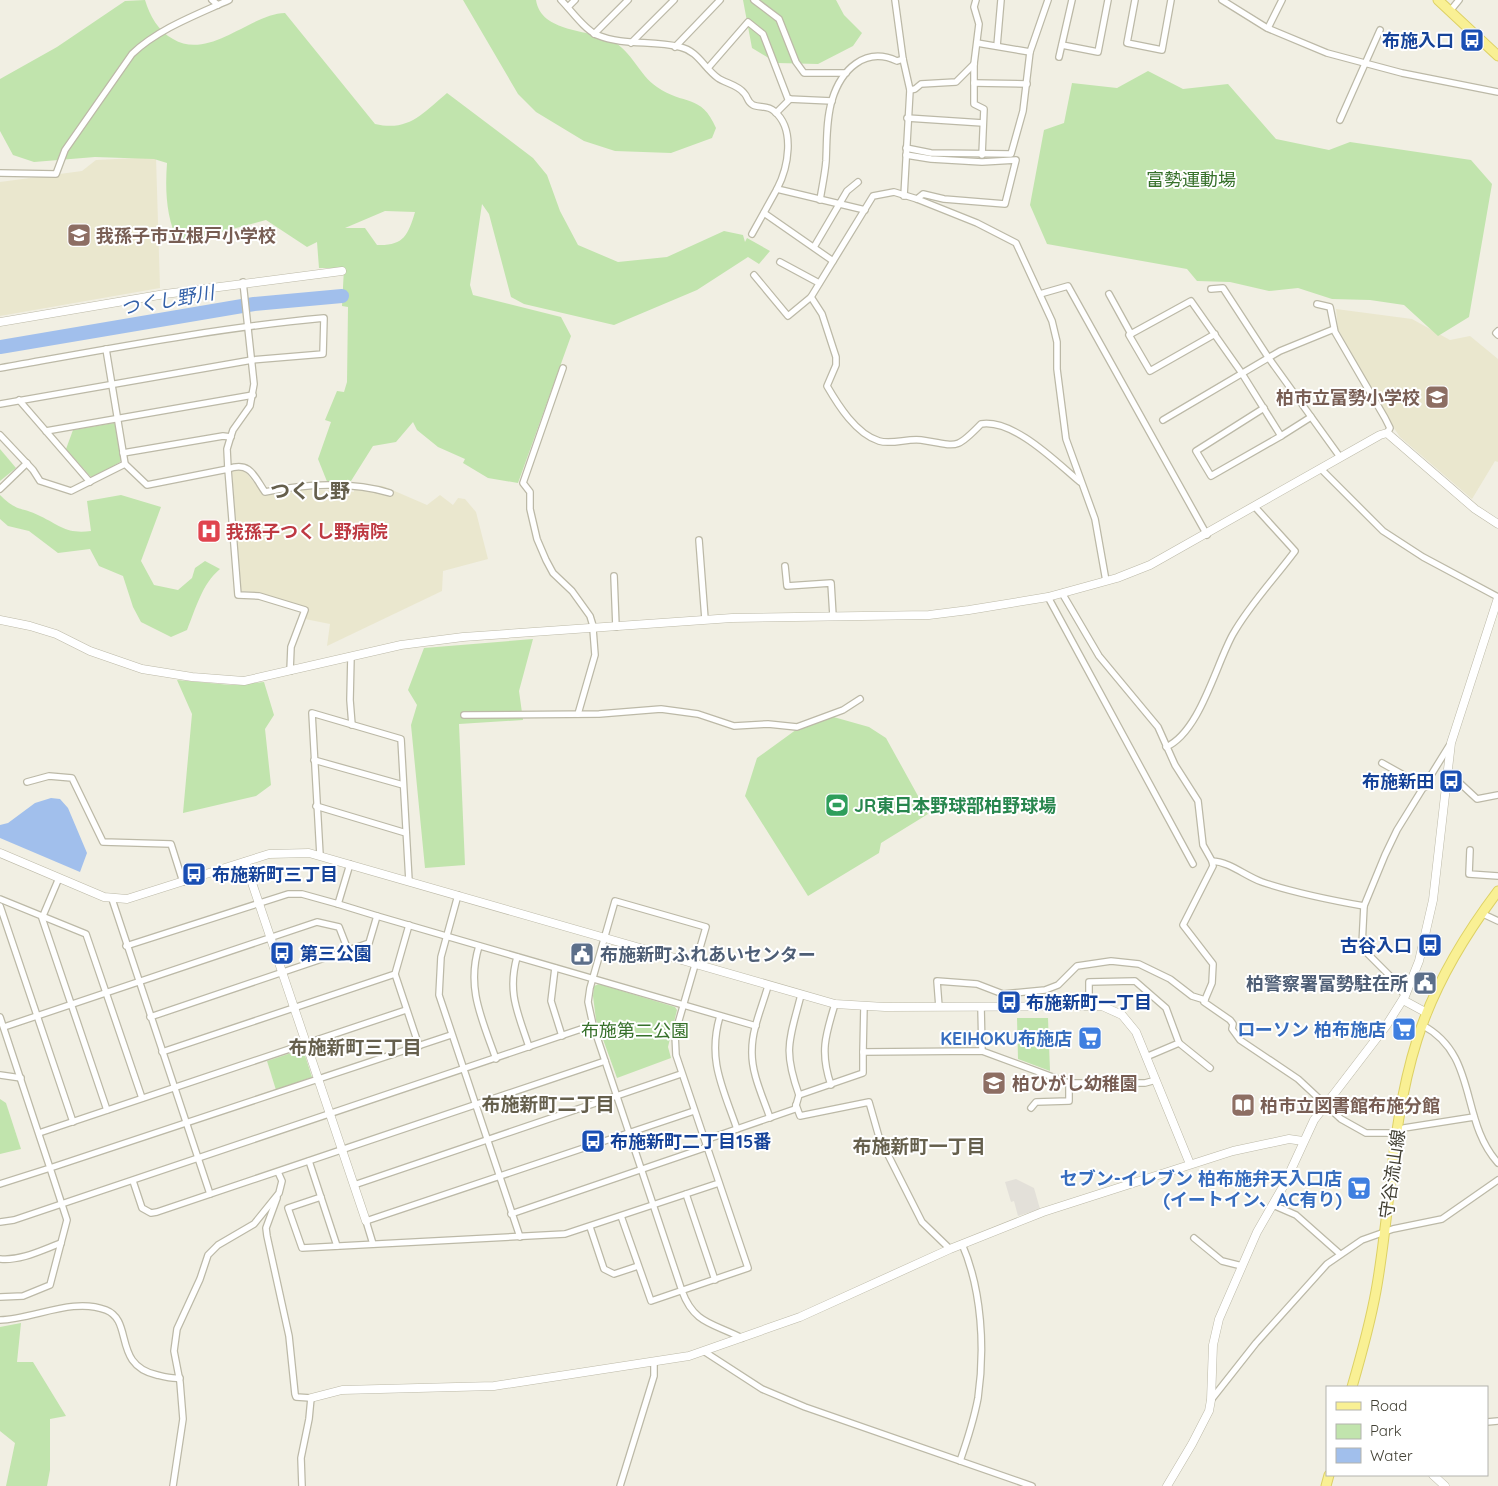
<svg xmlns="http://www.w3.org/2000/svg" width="1498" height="1486" font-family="Quicksand,'Noto Sans JP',sans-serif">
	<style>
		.industrial { fill: #e3e0d9 }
		.education { fill: #eae7ce }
		.green { fill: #c1e4ad; fill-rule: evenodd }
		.water { fill: #a1bfec }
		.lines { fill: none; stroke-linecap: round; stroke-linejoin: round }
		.river { stroke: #a1bfec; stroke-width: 14 }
		.minor-casing { stroke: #bcb9a7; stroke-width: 8 }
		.tertiary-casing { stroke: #bcb9a7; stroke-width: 9 }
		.primary-casing { stroke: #ddd165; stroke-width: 11 }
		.minor { stroke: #fff; stroke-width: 5.5 }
		.tertiary { stroke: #fff; stroke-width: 8 }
		.primary { stroke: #f9f094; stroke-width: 9 }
		.labels { text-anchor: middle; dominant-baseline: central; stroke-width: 4; stroke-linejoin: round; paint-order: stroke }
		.transit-label { font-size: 18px; font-weight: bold; fill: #164399; stroke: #fff; text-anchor: start }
		.park-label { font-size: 18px; fill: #37712b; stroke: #fff }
		.education-label { font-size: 18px; font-weight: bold; fill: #785e54; stroke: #fff; text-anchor: start }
		.health-label { font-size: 18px; font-weight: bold; fill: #be3a42; stroke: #fff; text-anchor: start }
		.leisure-label { font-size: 18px; font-weight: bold; fill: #27864d; stroke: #fff; text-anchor: start }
		.service-label { font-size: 18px; font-weight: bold; fill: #4e5e75; stroke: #fff; text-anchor: start }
		.shop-label { font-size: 18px; font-weight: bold; fill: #366cbe; stroke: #fff; text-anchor: end }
		.street-label { font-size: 18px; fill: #424034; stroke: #fff }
		.water-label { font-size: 19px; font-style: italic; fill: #3360a8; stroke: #fff }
		.neighbourhood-label { font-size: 19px; font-weight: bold; fill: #655f4c; stroke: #fff }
		.quarter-label { font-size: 20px; font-weight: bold; fill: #655f4c; stroke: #fff }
	</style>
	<rect width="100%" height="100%" fill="#f1efe3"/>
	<!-- industrial -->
	<polygon class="industrial" points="1016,1179 1034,1188 1040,1209 1018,1216 1014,1201 1011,1202 1005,1182"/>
	<!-- education -->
	<g class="education">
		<polygon points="156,157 160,288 0,316 0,182 82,171 96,160"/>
		<polygon points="1336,309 1412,319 1450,340 1470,336 1498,359 1498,462 1495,461 1472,499 1400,437 1394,428 1338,329"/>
		<polygon points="243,469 265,496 303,489 354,492 354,484 383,486 427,505 440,495 453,505 458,498 465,499 476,512 488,559 443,571 442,591 327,646 330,624 305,619 307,608 254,592 241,591 232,470"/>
	</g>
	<!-- green -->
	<g class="green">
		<path d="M145,0C150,16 158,31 173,39C209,61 250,14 285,13L375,124C409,132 423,113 447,93L533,158L547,175L560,211L578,245L618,262L667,257L724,231L743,235L745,242L747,238L770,251L759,264L748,257L697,290L614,325L524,304L511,297L489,214L482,204L470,285L473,295L561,317L571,336L518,483L488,478L463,463L465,459L438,447L417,430L413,422L396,442L373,446L351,481L328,484L318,459L331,422L325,420L337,391L344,392L347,382L348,307L342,306L344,268H319L317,242L307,247L266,220L179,243C166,219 165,190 167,163L154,159L95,157L34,162L13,155L0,131V79L57,47L125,1ZM385,211L415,212C408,236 403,246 377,245L365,228H345Z"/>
		<path d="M463,0H536C541,33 589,29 612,41C632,51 639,75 657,87C684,106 701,93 716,128L712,138L671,153L615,151L584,141L536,112L518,94Z"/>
		<polygon points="743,0 836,0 844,15 862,33 853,46 818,64 777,63 752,48"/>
		<polygon points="1148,71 1183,89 1228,84 1276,139 1329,150 1350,142 1471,160 1492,184 1469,317 1438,336 1404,305 1370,300 1332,299 1298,288 1269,291 1230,282 1197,281 1187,269 1047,244 1030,205 1044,130 1064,123 1072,83 1117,88"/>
		<polygon points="114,423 116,425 122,459 120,462 95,477 91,477 66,449 73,430"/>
		<polygon points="0,449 16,468 0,481"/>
		<path d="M0,495C18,513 21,506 40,516C61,526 66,534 91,531L87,501L121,495L161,507L141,561L154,585L178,590L192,578L195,568L205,561L220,569C202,584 196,608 187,630L171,637L141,622L133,607L123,576L99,566L90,549L58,553L29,531L8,526L0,519Z"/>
		<polygon points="533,639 519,691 523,720 459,724 465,865 425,868 411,725 417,705 408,690 424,648"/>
		<polygon points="177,680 231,685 264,682 274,715 265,729 271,785 256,796 183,813 192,714"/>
		<polygon points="830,716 869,727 886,738 928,814 881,843 879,853 808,896 745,796 757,758 804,724"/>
		<polygon points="599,984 675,1007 677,1010 668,1047 671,1058 617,1078 596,1020 593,996 594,986"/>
		<polygon points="1017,1018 1048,1018 1050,1071 1018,1059"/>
		<polygon points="303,1049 312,1077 276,1090 267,1061"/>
		<polygon points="0,1099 6,1103 21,1149 0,1154"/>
		<polygon points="21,1323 17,1362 33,1362 66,1416 50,1419 50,1470 47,1486 6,1486 15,1443 0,1431 0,1327"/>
	</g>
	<!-- water -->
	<polygon class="water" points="51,798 60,799 68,808 87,853 80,872 0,838 0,825 8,823 35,803"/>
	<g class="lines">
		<!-- river -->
		<polyline class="river" points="0,347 254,304 342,296"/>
		<!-- minor casing -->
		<g class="minor-casing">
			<g id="minor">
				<polyline points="212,0 218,5"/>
				<path d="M561,0C571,10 584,29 597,35C624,46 652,40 680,47C698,51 704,68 718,78C725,83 738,85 744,93C748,97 747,102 753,105C759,108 768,105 774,111C796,129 788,168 777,189L865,210"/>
				<polyline points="754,0 779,19 796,62 804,73 846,73"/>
				<polyline points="895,0 903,59 910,90 904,196"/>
				<polyline points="976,0 974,7 979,24 974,64 974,104 984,109 982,155"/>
				<polyline points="1135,0 1127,43 1162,50 1171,0"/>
				<polyline points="1222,0 1267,28 1327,53 1402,73 1498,92"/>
				<polyline points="568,7 575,0"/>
				<polyline points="1450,11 1459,0"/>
				<polyline points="1268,28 1282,0"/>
				<polyline points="594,34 628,0"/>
				<polyline points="631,43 674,0"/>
				<polyline points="977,43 1030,52"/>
				<polyline points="1062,45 1098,52 1108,0"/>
				<polyline points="997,46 1001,0"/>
				<polyline points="675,47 720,0"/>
				<polyline points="1059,57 1072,0"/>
				<polyline points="708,68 748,22 763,34 788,99 832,101"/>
				<polyline points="974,83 1027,84"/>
				<polyline points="910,90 915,89 921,84 956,82 974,64"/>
				<polyline points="776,113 790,99"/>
				<polyline points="907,118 983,123"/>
				<polyline points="1340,120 1380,30"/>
				<polyline points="906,148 931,153 1011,154 1023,111 1030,52 1048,0"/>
				<polyline points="906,155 931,159 982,162 1016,160 1005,204 944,199 923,194 917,199"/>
				<path d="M0,173L56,174L65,150L132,54C158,29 196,15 229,0"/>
				<path d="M820,200C822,187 825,174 826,161C827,141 826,120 832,100C841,70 865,46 897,61L903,59"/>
				<polyline points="764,213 833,261"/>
				<polyline points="752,234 777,189"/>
				<polyline points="814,247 847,191 858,182"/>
				<polyline points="780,262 819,283"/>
				<polyline points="754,275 788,316 811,297 873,196 894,192 917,199 977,223 1016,243 1052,321 1057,342 1057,369 1066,439 1095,519 1106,581"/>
				<path d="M243,282L254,384L250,406L233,430L230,439L227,449L228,469C250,461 254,476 265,492C304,484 352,481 390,493"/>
				<polyline points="1211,289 1223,288 1268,357 1340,457"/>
				<polyline points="1040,294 1068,286 1207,535"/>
				<polyline points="1109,294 1131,334"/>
				<path d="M811,297L822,314L836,357V365L827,386C838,405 856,434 879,441C892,445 908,438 921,440C957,445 954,452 981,424C1014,419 1056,462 1080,482"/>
				<polyline points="1317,304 1330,307 1335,332 1385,418 1390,428 1387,433"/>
				<polyline points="1498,331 1496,333 1498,335"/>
				<polyline points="1215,334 1150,371 1129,335 1191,301 1241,372 1281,436 1311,417"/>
				<polyline points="106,349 125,464 147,485 228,469 238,595 259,596 305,610 291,647 290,671"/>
				<path d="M0,368C108,349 215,328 324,318L323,354L252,360L0,404"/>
				<polyline points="563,368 523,483 530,492 530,509 537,539 546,560 553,573 572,591 590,616 594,629"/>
				<polyline points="19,400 90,482"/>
				<polyline points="1264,408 1196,451 1211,476 1281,436"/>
				<polyline points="1163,420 1280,351 1334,329"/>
				<polyline points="46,431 253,395"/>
				<polyline points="0,435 33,470 40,481 71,491 125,464"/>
				<polyline points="123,453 223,436 231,437"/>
				<polyline points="1321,469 1383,531 1423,557 1498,597"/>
				<polyline points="0,489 27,463"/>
				<polyline points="699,540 705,619"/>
				<polyline points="785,566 787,586 831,583 833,616"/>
				<polyline points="614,576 616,627"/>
				<path d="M1062,593L1099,656L1158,727L1175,765L1198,801L1203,845L1212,861C1230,862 1245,876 1262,882C1295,893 1330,900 1364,906"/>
				<polyline points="1048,597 1193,864"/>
				<polyline points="351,656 350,700 352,725"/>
				<polyline points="578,714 595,655 593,629"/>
				<polyline points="464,715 599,714 661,709 698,714 734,726 768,724 797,727 843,710 860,699"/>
				<path d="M1166,747C1200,732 1216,664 1233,634C1250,604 1275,578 1295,551L1255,507"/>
				<polyline points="314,760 403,785"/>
				<polyline points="1382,763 1425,787"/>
				<polyline points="1448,772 1477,799 1498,795"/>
				<polyline points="27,782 49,776 72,778 103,842 171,844 183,882"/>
				<polyline points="316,806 406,833"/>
				<polyline points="1470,850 1469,874 1498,876"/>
				<polyline points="320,855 312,713 401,739 409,881"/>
				<polyline points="1212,861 1213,866 1183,925 1213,964 1212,983 1204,1002 1230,1020 1233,1024 1232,1029 1240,1040 1298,1079 1341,1119 1366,1133 1391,1133 1404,1128 1474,1117"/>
				<polyline points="59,878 42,918 107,1110"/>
				<polyline points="458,895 441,957 439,995 520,1237"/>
				<polyline points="0,899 86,934 142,1098"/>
				<polyline points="112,899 210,1194"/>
				<polyline points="0,906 73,1122"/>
				<polyline points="1481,913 1498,921"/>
				<polyline points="377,916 756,1026"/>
				<polyline points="409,925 395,974 419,1046"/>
				<polyline points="126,946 288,894 302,894 338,904 350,864"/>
				<path d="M479,946C466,988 482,1019 496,1059"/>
				<path d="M517,957C507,993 518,1013 529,1047"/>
				<polyline points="555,968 551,1001 562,1036"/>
				<path d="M768,986C762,1007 752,1029 752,1050C751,1073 763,1097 770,1118"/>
				<polyline points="1405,996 1391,977 1365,951 1362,945 1364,906 1385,855 1397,830 1449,746"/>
				<polyline points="1089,1006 1089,982 1135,981 1166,1008 1179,1043 1146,1057"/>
				<polyline points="939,1007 937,981 977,984 1003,994 1045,990 1058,985 1077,966 1111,961 1139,964 1170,979 1192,996 1205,1000"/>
				<polyline points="981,1007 982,1051"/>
				<path d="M720,1016C707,1060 723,1088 737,1129"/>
				<polyline points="0,1017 50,1168 0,1184"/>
				<polyline points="150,1017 369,943 377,916 338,904"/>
				<path d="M1422,1025C1479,1055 1459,1120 1498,1163"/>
				<polyline points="4,1027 317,922 339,927 348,950"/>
				<polyline points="1179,1043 1210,1068"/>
				<polyline points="162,1052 395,974"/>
				<polyline points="863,1052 864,1006"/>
				<polyline points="0,1075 21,1078"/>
				<polyline points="1069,1083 1145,1083 1156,1080"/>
				<path d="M831,1085C820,1053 825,1036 835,1004"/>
				<path d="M799,1095C783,1050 789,1041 801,995"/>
				<polyline points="796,1105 800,1116 869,1102 879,1137 922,1222 950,1249"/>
				<polyline points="39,1133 406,1010"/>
				<polyline points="705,1140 795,1109 799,1095 863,1073 863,1052 982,1051 1069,1083 1069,1101 1036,1102 1031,1108"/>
				<polyline points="309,1161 337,1246"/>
				<polyline points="133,1181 142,1208 151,1213 157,1212 605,1061"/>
				<polyline points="354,1185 681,1074"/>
				<polyline points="686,1194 715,1280"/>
				<polyline points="321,1197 288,1208 302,1248 565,1234 719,1183"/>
				<polyline points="277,1198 266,1228 267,1236 289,1336 295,1394 296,1397 311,1398 309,1419 301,1458 302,1486"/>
				<polyline points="1273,1205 1296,1215 1340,1254"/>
				<polyline points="511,1214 707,1147"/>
				<path d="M621,1216L651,1301L748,1268L676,1055L675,1034L706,927L615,901L590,988L588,1002L593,1025L682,1291C694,1324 713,1323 742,1338"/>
				<polyline points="0,1222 14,1220 593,1025"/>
				<polyline points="590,1227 604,1269 614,1274 638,1266"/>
				<polyline points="1194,1238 1222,1261 1242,1266"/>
				<polyline points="373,1244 366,1221 694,1111"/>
				<path d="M0,1259C21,1261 42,1250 61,1243"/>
				<polyline points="0,1297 23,1296 50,1285 67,1220 50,1168 451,1035"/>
				<path d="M0,1320C34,1319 73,1297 106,1310C134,1321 112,1365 157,1375C165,1377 172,1379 180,1378"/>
				<polyline points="705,1352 762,1389 805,1407 1032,1486"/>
				<polyline points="1211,1400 1256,1343 1327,1264 1362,1240 1393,1229 1442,1219 1498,1180"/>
				<polyline points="1487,1422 1498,1421"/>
				<path d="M960,1461C967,1441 974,1419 978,1398C985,1349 982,1290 962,1244"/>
				<polyline points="173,1486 183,1419 180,1382 174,1351 177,1329 200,1279 208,1255 218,1245 254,1224 279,1193 282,1181 278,1172"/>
				<polyline points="620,1486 654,1376 654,1363"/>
			</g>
		</g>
		<!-- tertiary casing -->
		<g class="tertiary-casing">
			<g id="tertiary">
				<polyline points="0,322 165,294 342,271"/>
				<polyline points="0,620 30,626 56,634 90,651 142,669 192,677 244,681 401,645 463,637 732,618 929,615 969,610 1048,597 1117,578 1150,565 1380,435 1387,433 1475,509 1498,524"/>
				<polyline points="0,853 104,897 127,899 269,854 309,853 835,1004 885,1007 1102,1006 1122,1015 1136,1032 1190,1164"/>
				<polyline points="245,862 366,1221"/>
				<polyline points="1403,1000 1427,1013"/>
				<polyline points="311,1398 342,1390 494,1386 689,1356 800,1317 950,1249 1043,1212 1233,1151 1289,1139 1303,1141"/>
				<polyline points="1433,1475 1445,1486"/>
				<polyline points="1167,1486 1192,1444 1209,1411 1211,1400 1213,1345 1219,1319 1257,1232 1284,1185 1314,1120 1386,1026 1405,996 1419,961 1433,900 1451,743 1498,598"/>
			</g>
		</g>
		<!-- primary casing -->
		<g class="primary-casing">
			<g id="primary">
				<polyline points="1438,0 1498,56"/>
				<path d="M1352,1387C1361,1356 1370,1324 1376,1291C1391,1208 1391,1122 1417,1040C1434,986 1464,936 1498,891"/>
				<polyline points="1326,1486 1329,1475"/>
			</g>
		</g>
		<!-- minor -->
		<use href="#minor" class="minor"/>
		<!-- tertiary -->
		<use href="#tertiary" class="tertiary"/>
		<!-- primary -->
		<use href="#primary" class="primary"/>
	</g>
	<!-- icons -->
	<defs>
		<g id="bus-square" transform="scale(1.25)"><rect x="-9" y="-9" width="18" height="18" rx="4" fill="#1a4fb4" stroke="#fff"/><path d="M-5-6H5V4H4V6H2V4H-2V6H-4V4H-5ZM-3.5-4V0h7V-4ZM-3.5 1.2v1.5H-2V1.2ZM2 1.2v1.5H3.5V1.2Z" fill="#fff"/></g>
		<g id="school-square" transform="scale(1.25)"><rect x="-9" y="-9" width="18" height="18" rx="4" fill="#8d6e63" stroke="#fff"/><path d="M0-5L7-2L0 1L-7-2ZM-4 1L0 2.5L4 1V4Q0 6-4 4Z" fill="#fff"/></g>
		<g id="hospital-square" transform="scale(1.25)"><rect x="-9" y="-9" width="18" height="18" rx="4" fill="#e0444e" stroke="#fff"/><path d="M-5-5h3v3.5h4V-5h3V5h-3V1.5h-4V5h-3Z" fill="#fff"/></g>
		<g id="stadium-square" transform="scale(1.25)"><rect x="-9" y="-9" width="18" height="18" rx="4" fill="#2e9e5b" stroke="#fff"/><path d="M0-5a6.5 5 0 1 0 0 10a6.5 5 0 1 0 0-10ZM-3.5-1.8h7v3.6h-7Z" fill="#fff"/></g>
		<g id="civic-square" transform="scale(1.25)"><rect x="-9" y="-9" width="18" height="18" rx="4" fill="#5c6f8a" stroke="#fff"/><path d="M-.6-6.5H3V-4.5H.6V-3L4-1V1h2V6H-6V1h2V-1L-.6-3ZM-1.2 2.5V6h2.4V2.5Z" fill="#fff"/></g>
		<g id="supermarket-square" transform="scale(1.25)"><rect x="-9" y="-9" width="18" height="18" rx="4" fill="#3f7fe0" stroke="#fff"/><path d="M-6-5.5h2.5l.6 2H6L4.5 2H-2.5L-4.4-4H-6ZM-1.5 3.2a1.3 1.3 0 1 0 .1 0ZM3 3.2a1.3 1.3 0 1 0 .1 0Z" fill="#fff"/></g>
		<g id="library-square" transform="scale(1.25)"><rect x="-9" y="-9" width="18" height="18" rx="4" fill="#8d6e63" stroke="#fff"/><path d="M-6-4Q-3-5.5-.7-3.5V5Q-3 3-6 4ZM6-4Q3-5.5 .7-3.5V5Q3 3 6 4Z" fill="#fff"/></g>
	</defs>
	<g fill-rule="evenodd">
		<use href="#bus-square" x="1472" y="40"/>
		<use href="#school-square" x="79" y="235"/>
		<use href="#school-square" x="1437" y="397"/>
		<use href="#hospital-square" x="209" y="531"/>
		<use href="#bus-square" x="1451" y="781"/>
		<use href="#stadium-square" x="837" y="805"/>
		<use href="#bus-square" x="194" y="874"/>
		<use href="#bus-square" x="1430" y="945"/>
		<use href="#bus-square" x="282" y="953"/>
		<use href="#civic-square" x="582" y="954"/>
		<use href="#civic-square" x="1425" y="983"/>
		<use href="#bus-square" x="1009" y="1002"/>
		<use href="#supermarket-square" x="1404" y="1029"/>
		<use href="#supermarket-square" x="1090" y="1038"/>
		<use href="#school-square" x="994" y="1083"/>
		<use href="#library-square" x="1243" y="1105"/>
		<use href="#bus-square" x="593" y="1141"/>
		<use href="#supermarket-square" x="1359" y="1188"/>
	</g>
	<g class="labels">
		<!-- transit labels -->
		<g class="transit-label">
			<text x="1454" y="40" text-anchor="end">布施入口</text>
			<text x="1434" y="781" text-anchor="end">布施新田</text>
			<text x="212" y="874">布施新町三丁目</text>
			<text x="1412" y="945" text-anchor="end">古谷入口</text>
			<text x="300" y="953">第三公園</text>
			<text x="1026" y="1002">布施新町一丁目</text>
			<text x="610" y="1141">布施新町二丁目15番</text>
		</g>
		<!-- park labels -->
		<g class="park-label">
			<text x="1191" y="179">富勢運動場</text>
			<text x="635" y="1030">布施第二公園</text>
		</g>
		<!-- education labels -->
		<g class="education-label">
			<text x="96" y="235">我孫子市立根戸小学校</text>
			<text x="1420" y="397" text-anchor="end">柏市立富勢小学校</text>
			<text x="1012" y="1083">柏ひがし幼稚園</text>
			<text x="1260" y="1105">柏市立図書館布施分館</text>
		</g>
		<!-- health labels -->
		<g class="health-label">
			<text x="226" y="531">我孫子つくし野病院</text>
		</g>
		<!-- leisure labels -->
		<g class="leisure-label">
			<text x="854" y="805">JR東日本野球部柏野球場</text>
		</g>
		<!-- service labels -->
		<g class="service-label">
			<text x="600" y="954">布施新町ふれあいセンター</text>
			<text x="1408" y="983" text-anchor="end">柏警察署富勢駐在所</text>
		</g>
		<!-- shop labels -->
		<g class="shop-label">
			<text x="1386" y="1029">ローソン 柏布施店</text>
			<text x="1072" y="1038">KEIHOKU布施店</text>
			<text x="1342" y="1178">セブン-イレブン 柏布施弁天入口店<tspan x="1342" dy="21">(イートイン、AC有り)</tspan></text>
		</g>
		<!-- street labels -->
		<g class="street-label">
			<text transform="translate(1392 1174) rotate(-82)">守谷流山線</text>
		</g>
		<!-- water labels -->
		<g class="water-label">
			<text transform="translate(167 300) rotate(-10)">つくし野川</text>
		</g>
		<!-- neighbourhood labels -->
		<g class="neighbourhood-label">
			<text x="355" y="1047">布施新町三丁目</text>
			<text x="548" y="1104">布施新町二丁目</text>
			<text x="919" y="1146">布施新町一丁目</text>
		</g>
		<!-- quarter labels -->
		<g class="quarter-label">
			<text x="310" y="490">つくし野</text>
		</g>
	</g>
	<!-- legend -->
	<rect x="1326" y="1386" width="162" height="90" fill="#ffffff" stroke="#b3b3ae"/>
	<rect x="1336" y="1402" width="25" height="8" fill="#f9f094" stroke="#b3b3ae"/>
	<text x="1370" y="1411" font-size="15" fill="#424034">Road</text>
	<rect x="1336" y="1424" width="25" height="15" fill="#c1e4ad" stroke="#b3b3ae"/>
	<text x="1370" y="1436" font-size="15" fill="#424034">Park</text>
	<rect x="1336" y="1448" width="25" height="15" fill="#a1bfec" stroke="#b3b3ae"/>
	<text x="1370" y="1461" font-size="15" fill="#424034">Water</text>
</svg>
